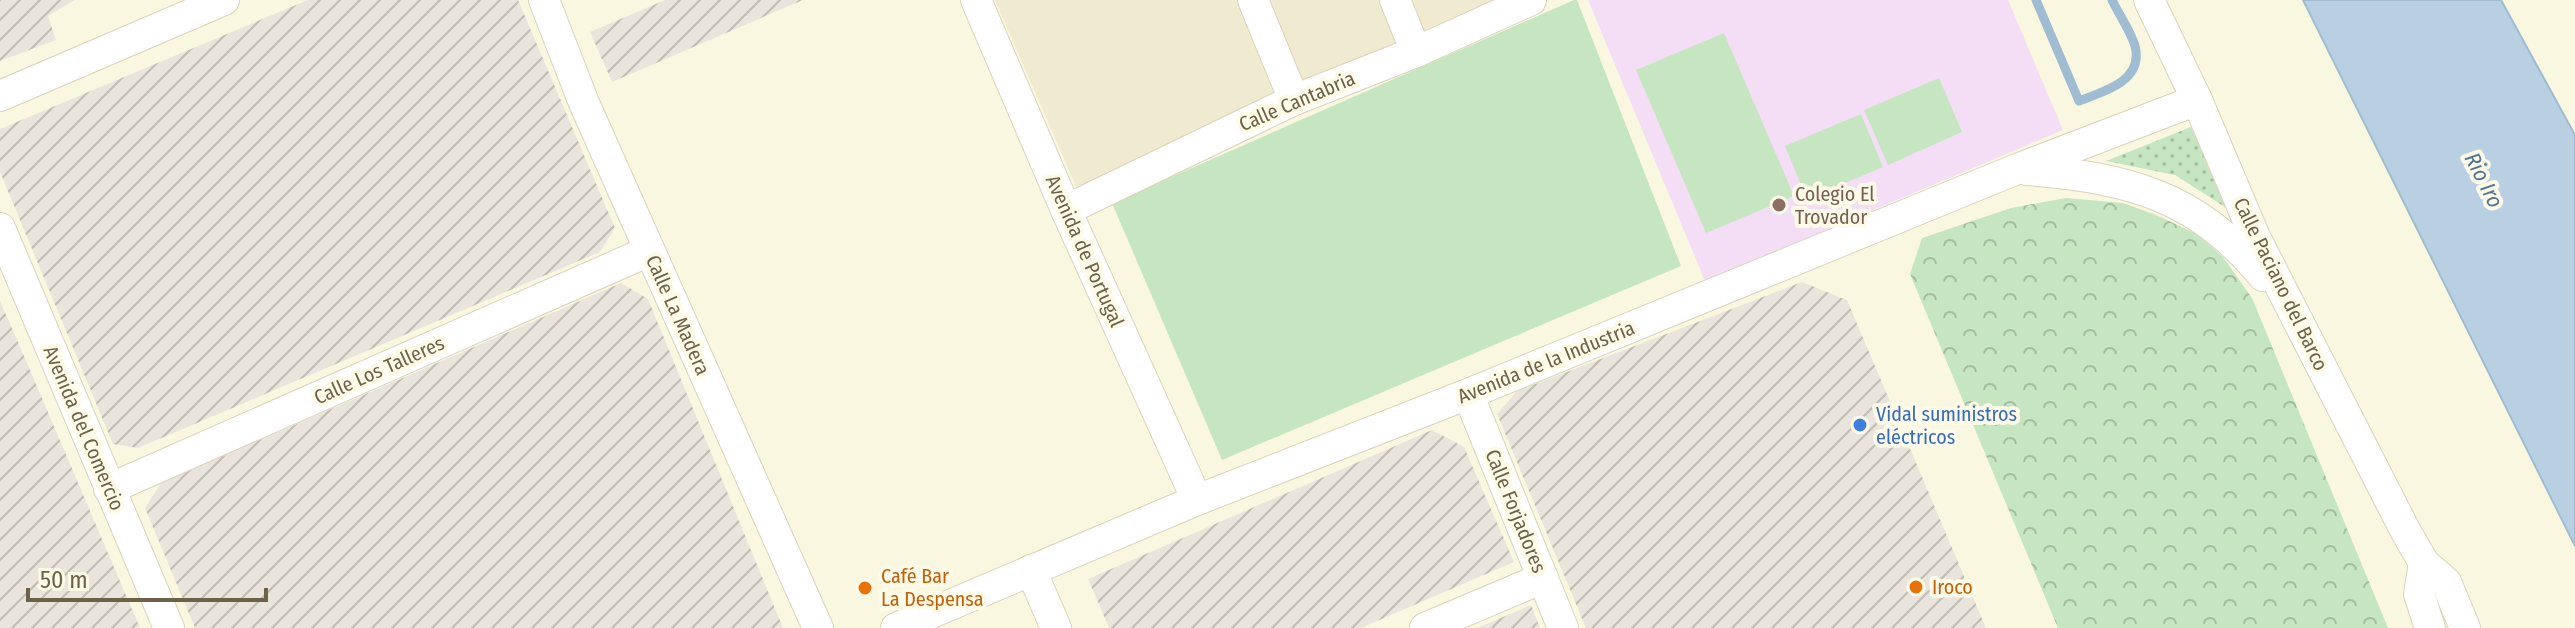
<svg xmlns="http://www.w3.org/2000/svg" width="2575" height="628" font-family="'Fira Sans Condensed',sans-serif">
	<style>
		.residential { fill: #f0ead0 }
		.industrial { fill: url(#industrial-furrows) }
		.education { fill: #f3def6 }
		.grass { fill: url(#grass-dots) }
		.park { fill: url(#park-crowns) }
		.pitch { fill: #c6e5c1 }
		.water { fill: #b8d0e1; stroke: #9fbcd2; stroke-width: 2 }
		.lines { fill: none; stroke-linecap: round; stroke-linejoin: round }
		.stream { stroke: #9fbcd2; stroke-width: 9 }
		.minor-casing { stroke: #dad3bc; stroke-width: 32 }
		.minor { stroke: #fff; stroke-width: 30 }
		.education-dot { fill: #8d6e63; stroke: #fdfae7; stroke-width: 3 }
		.shop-dot { fill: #3f7fe0; stroke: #fdfae7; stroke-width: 3 }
		.food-dot { fill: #e8710a; stroke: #fdfae7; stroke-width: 3 }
		.labels { text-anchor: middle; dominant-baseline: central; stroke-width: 8; stroke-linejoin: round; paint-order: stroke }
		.street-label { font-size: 20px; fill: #6e614a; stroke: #fdfae7 }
		.education-label { font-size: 20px; fill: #785e54; stroke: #fdfae7; text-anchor: start }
		.shop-label { font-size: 20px; fill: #366cbe; stroke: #fdfae7; text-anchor: start }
		.food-label { font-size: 20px; fill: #c56008; stroke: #fdfae7; text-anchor: start }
		.water-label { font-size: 22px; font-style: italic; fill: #507694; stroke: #fdfae7 }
	</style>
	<defs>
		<pattern id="industrial-furrows" width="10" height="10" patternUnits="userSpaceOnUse" patternTransform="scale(2)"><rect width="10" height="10" fill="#e9e5dc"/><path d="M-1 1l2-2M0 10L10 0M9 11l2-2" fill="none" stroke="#c1bdb4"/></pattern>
		<pattern id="grass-dots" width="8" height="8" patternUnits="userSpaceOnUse" patternTransform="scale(2)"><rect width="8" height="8" fill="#c6e5c1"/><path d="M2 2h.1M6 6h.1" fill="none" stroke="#a5bd9f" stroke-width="1.8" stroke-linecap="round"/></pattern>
		<pattern id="park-crowns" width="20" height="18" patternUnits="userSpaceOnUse" patternTransform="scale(2)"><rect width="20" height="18" fill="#c6e5c1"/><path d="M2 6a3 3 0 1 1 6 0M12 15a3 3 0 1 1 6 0" fill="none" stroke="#a5bd9f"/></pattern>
	</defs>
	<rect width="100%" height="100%" fill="#faf7e1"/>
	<!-- residential -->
	<polygon class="residential" points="995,0 1496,0 1078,191"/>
	<!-- industrial -->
	<g class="industrial">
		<polygon points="0,0 75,0 48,16 56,40 0,61"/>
		<polygon points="308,0 518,0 615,228 600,252 138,448 113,444 0,172 0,129"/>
		<polygon points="665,0 803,0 612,82 590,32"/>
		<polygon points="1802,282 1847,300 1986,628 1586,628 1497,414 1517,391"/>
		<polygon points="621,283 648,299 783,628 195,628 145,508 161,483"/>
		<polygon points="0,301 18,342 140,628 0,628"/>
		<polygon points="1432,430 1464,447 1514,562 1361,628 1109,628 1088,579"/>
		<polygon points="1531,605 1540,628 1477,628"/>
	</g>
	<!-- education -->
	<polygon class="education" points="1588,0 2008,0 2063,130 1705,281"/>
	<!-- grass -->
	<polygon class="grass" points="2191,127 2228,209 2175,175 2106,161"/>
	<!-- park -->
	<polygon class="park" points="2066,198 2123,203 2156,215 2197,234 2223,257 2252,298 2388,628 2058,628 1910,274 1922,238 2011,208"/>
	<!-- pitch -->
	<g class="pitch">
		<polygon points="1574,0 1577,0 1681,266 1222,460 1112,203"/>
		<polygon points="1724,33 1794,196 1706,233 1636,70"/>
		<polygon points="1939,78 1962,132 1888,165 1864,110"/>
		<polygon points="1861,114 1883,167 1807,199 1785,146"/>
	</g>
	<!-- water -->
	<polygon class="water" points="2303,0 2501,0 2575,135 2575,546"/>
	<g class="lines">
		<!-- stream -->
		<path class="stream" d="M2036,0L2079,101C2101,92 2140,83 2136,51C2135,38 2118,13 2112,0"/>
		<!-- minor casing -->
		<g class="minor-casing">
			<g id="minor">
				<polyline points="544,0 584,103 818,628"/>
				<polyline points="976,0 1066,210 1197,500"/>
				<polyline points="1253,0 1294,100"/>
				<polyline points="1395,0 1416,52"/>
				<polyline points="2149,0 2197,100 2255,237 2406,532 2424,563 2446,582 2465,628"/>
				<polyline points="0,96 224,0"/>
				<path d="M2027,170C2126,177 2198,196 2263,276"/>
				<polyline points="1066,210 1294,100 1416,52 1531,0"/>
				<polyline points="0,228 169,628"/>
				<polyline points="1468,394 1563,628"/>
				<polyline points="109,489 649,251"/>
				<polyline points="2424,563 2419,594 2430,628"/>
				<polyline points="1031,570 1056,628"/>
				<polyline points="896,628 1197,500 1468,394 2017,169 2197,100"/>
				<polyline points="1425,628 1543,578"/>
			</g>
		</g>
		<!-- minor -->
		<use href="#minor" class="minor"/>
	</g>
	<!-- markers -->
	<circle class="education-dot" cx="1779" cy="205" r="8"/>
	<circle class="shop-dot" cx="1860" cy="425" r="8"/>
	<g class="food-dot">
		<circle cx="1916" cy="587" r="8"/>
		<circle cx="865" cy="588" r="8"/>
	</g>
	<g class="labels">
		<!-- street labels -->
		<g class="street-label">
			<text transform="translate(1297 101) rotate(-23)">Calle Cantabria</text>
			<text transform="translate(1085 251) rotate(66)">Avenida de Portugal</text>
			<text transform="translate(2281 284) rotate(64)">Calle Paciano del Barco</text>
			<text transform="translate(678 315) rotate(66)">Calle La Madera</text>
			<text transform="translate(1546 362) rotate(-22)">Avenida de la Industria</text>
			<text transform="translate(379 370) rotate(-24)">Calle Los Talleres</text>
			<text transform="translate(84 428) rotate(67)">Avenida del Comercio</text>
			<text transform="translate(1516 511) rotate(68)">Calle Forjadores</text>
		</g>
		<!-- education labels -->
		<g class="education-label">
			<text x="1795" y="194">Colegio El<tspan x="1795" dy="23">Trovador</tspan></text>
		</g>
		<!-- shop labels -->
		<g class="shop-label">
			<text x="1876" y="414">Vidal suministros<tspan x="1876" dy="23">eléctricos</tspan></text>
		</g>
		<!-- food labels -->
		<g class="food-label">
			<text x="881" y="576">Café Bar<tspan x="881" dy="23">La Despensa</tspan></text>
			<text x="1932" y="587">Iroco</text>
		</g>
		<!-- water labels -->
		<g class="water-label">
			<text transform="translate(2484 180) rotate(63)">Rio Iro</text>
		</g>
	</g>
	<!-- scale -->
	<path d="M28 588v12h238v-12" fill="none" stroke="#6e614a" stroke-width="4"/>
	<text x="40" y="588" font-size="24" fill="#6e614a" stroke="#fdfae7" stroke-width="6" paint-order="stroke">50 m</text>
</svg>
